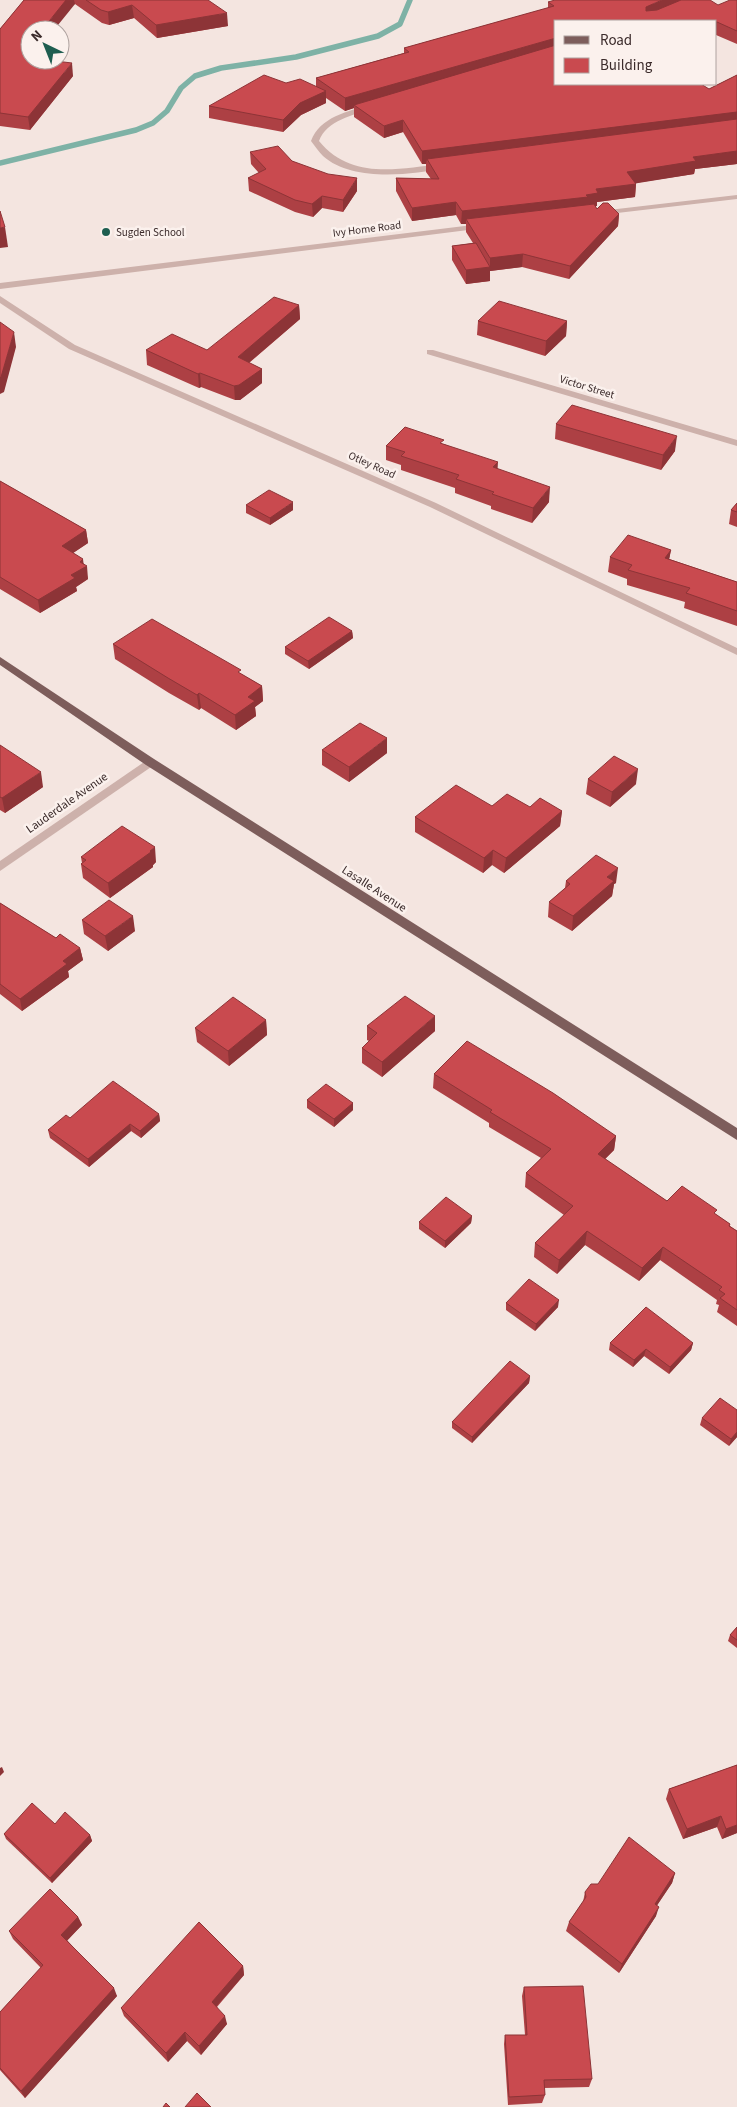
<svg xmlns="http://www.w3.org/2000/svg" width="737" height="2107" font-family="'Source Sans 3',sans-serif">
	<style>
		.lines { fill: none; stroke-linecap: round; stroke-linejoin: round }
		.stream { stroke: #7eb2a6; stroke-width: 5.5 }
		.minor { fill: #cdb1ab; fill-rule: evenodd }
		.major { fill: #7d5d5b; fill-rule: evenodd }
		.wall { fill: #ad4044 }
		.shaded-wall { fill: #8d3437 }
		.building { fill: #c94a4f; stroke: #8d3437 }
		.poi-dot { fill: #1e5e50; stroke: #fbf1ed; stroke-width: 2 }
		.labels { text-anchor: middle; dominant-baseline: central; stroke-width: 5; stroke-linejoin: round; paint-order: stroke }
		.far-street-label { font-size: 11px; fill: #3b2b2b; stroke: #fbf1ed }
		.far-poi-label { font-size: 11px; fill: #3b2b2b; stroke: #fbf1ed; text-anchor: start }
		.street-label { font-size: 12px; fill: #3b2b2b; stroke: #fbf1ed }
	</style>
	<rect width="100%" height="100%" fill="#f4e5e0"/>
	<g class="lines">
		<!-- stream -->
		<polyline class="stream" points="0,163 136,130 153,123 167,111 181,88 195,76 221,68 296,57 378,36 400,24 410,0"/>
		<!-- minor -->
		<g class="minor">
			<path d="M370,105L374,107L373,109C353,115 327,120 319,141C351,180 397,169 442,164L446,166L445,168C410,175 352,182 323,156C319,152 315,146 311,141C320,117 348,111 370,105Z"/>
			<polygon points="737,195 737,199 600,215 596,213 600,211"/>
			<polygon points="481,224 484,224 484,228 0,289 0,283"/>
			<polygon points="0,296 75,345 436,503 737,648 737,655 430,507 69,349 0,303"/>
			<polygon points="427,350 433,350 737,440 737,446 427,354"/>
			<polygon points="150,758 154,759 155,762 154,765 0,871 0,861"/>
		</g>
		<!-- major -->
		<polygon class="major" points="0,657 154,759 737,1128 737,1140 146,765 0,665"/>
	</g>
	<!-- wall -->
	<g class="wall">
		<polygon points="24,0 208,0 228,26 157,38 134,18 109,25 102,23 75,4 30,30 30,60 73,76 30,130 0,126 0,29"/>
		<polygon points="737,0 737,44 716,35 716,21 556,21 709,89 737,75 737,164 695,169 694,174 635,183 636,184 635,197 597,202 597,206 595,206 597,209 619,214 618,226 569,279 522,267 490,271 490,281 466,284 452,260 452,246 473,243 466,232 466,224 461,224 456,215 412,221 396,191 396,178 431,179 426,172 426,164 422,164 403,132 384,138 354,117 354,108 345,111 326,98 326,103 301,115 283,132 209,118 209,106 286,83 316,87 316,78 404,53 404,48 548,8 548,2 718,5"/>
		<polygon points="250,152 292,161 357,191 343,212 322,208 313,217 295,212 249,191 248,178 259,173 251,164"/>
		<polygon points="299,305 300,319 249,363 262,369 262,383 240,400 235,400 201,387 199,388 147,365 146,350 207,350"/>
		<polygon points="478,321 567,321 566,336 545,356 477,335"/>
		<polygon points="556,424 675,451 661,470 555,439"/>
		<polygon points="444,444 497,469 549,502 532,523 491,509 491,506 455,493 455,488 401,470 401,465 386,460 386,446"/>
		<polygon points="0,481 86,530 88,543 73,553 84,564 88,579 76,587 77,591 40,613 0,589"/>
		<polygon points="737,503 737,527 729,524 731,510"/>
		<polygon points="246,505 293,510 270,525 246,513"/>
		<polygon points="671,550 669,559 737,582 737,626 684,608 685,602 627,585 627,579 608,572 610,557"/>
		<polygon points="352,631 353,638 309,669 285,654 285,647"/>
		<polygon points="113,644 241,674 262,686 263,701 255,707 256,716 236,730 201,708 199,710 169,693 115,659"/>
		<polygon points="0,745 43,787 5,813 0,810"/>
		<polygon points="322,750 387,753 349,782 322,765"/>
		<polygon points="588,779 636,784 610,807 586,794"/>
		<polygon points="492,806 530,807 562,811 560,826 504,873 492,865 483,873 415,832 415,817"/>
		<polygon points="81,857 156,862 153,865 153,867 110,898 83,878 81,864 82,863"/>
		<polygon points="566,881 616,883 614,884 612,896 572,931 548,917 549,902 565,888"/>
		<polygon points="0,903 56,938 80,948 83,960 68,971 69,977 22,1011 0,994"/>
		<polygon points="82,920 135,931 108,951 84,934"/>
		<polygon points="266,1020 267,1035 229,1066 197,1042 195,1028"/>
		<polygon points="367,1026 435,1031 382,1077 362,1063 362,1048 369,1041 367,1040"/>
		<polygon points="434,1074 616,1136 614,1150 605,1159 667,1201 715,1214 730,1224 730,1226 737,1231 737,1326 717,1312 719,1305 716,1304 717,1300 660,1260 639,1281 585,1245 557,1274 534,1257 535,1243 564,1215 525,1187 526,1173 541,1158 489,1127 489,1123 433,1088"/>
		<polygon points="307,1100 353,1103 353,1110 334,1127 307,1108"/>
		<polygon points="159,1114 160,1121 141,1138 131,1131 89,1167 50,1138 48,1130 70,1118"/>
		<polygon points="472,1216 471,1223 445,1248 419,1229 419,1222"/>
		<polygon points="506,1303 558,1307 535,1331 506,1310"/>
		<polygon points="610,1343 693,1343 691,1350 669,1374 644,1356 633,1367 609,1350"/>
		<polygon points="530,1376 529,1383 472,1443 452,1428 452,1422"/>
		<polygon points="737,1410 737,1437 729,1446 700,1425 702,1418"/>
		<polygon points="737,1627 737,1648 728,1641 730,1635"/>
		<polygon points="737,1765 737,1833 722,1839 717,1827 683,1839 666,1799 669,1789"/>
		<polygon points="55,1824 90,1835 92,1841 52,1883 6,1839 4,1834"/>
		<polygon points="675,1873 672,1883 657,1905 656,1916 619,1973 566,1931 569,1922 583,1902 585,1892"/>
		<polygon points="78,1917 82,1925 67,1940 117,1996 25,2098 0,2070 0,2012 41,1968 13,1939 9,1931"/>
		<polygon points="243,1966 244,1975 217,2007 227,2024 201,2055 187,2041 168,2062 124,2016 121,2008"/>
		<polygon points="524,1987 592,2079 589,2087 544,2088 545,2095 542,2103 508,2105 504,2044 505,2035 525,2035 522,1996"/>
	</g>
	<!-- shaded-wall -->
	<g class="shaded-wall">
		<polygon points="66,0 74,0 75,4 54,30 42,30"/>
		<polygon points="662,0 689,0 644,19 646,7"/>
		<polygon points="132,5 134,18 109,25 108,12"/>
		<polygon points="227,13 228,26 157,38 156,25"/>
		<polygon points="717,22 716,35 716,23"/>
		<polygon points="556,38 556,50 354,105 354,108 345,111 345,98"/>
		<polygon points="72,63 73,76 30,130 28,117"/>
		<polygon points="326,91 326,103 301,115 283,132 283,120 300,103"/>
		<polygon points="737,100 737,124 427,159 426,164 422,164 422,151"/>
		<polygon points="403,120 403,132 384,138 384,126"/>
		<polygon points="737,151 737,164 695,169 694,174 626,185 627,172 693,157"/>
		<polygon points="357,178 357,191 343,212 343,200"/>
		<polygon points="636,184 635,197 597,202 597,206 466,219 466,224 461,224 462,211 586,195 596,189"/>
		<polygon points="322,196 322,208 313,217 312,204"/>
		<polygon points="456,202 456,215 412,221 412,208"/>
		<polygon points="619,214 618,226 569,279 570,266"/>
		<polygon points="5,227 8,247 0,248 0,228"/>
		<polygon points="523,254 522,267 490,271 490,281 466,284 466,270 490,267 490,258"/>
		<polygon points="299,305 300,319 238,372 238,357"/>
		<polygon points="567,321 566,336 545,356 546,341"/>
		<polygon points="14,332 16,347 4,392 0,394 0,378"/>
		<polygon points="262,369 262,383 240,400 235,400 234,386"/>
		<polygon points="200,373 201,387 199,388 198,374"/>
		<polygon points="677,436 675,451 661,470 663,455"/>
		<polygon points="498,462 497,477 493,467"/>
		<polygon points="550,487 549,502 532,523 533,508"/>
		<polygon points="293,502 293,510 270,525 270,518"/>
		<polygon points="86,530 88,543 64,559 62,546"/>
		<polygon points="671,550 668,565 665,558"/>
		<polygon points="83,559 84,567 87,566 88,579 76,587 77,591 40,613 38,600 71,575 80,562"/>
		<polygon points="352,631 353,638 309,669 308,661"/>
		<polygon points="262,686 263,701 255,707 256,716 236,730 235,715 248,697"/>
		<polygon points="199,693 201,708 199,710 197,695"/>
		<polygon points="387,738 387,753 349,782 349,767"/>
		<polygon points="638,769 636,784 610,807 612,792"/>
		<polygon points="41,772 43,787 5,813 2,798"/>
		<polygon points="562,811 560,826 504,873 506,858"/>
		<polygon points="155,847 156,862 153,865 153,867 110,898 108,883"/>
		<polygon points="493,850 492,865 483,873 484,858"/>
		<polygon points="618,868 616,883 614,884 612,896 572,931 573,916 607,877"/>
		<polygon points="133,916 135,931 108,951 105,936"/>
		<polygon points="80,948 83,960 68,971 69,977 22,1011 20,999 63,961"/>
		<polygon points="435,1016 435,1031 382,1077 382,1062"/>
		<polygon points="266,1020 267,1035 229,1066 228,1051"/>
		<polygon points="353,1103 353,1110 334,1127 334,1119"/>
		<polygon points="159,1114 160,1121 141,1138 140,1131"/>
		<polygon points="130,1124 131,1131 89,1167 88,1159"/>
		<polygon points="616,1136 614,1150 596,1168 598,1154"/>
		<polygon points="472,1216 471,1223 445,1248 445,1241"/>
		<polygon points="587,1231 585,1245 557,1274 559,1260"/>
		<polygon points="663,1247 660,1260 639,1281 642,1268"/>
		<polygon points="559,1300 558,1307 535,1331 536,1324"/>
		<polygon points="693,1343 691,1350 669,1374 670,1367"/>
		<polygon points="646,1349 644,1356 633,1367 634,1360"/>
		<polygon points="530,1376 529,1383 472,1443 472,1437"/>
		<polygon points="737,1432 737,1437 729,1446 731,1439"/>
		<polygon points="2,1767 4,1772 0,1776 0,1768"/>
		<polygon points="721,1816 717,1827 683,1839 687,1829"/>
		<polygon points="737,1825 737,1833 722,1839 726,1829"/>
		<polygon points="90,1835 92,1841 52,1883 50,1878"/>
		<polygon points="675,1873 672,1883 652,1913 655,1904"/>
		<polygon points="659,1907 656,1916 619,1973 622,1964"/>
		<polygon points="78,1917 82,1925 65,1943 61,1935"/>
		<polygon points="243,1966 244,1975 213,2010 212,2002"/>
		<polygon points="114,1988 117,1996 25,2098 21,2091"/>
		<polygon points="225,2016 227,2024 201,2055 199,2046"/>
		<polygon points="185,2032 187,2041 168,2062 166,2053"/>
	</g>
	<!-- building -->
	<g class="building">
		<polygon points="24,0 66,0 42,30 30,30 30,45 29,46 30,47 30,60 47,60 72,63 28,117 0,113 0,29"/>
		<polygon points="86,0 208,0 227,13 156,25 132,5 108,12 101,10"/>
		<polygon points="555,0 662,0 646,7 646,11 657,10 681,0 710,0 718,5 730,0 737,0 737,31 717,22 716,23 716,21 556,21 556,38 345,98 316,78 409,52 404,48 554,6 548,2"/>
		<polygon points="556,45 556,84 701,84 709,89 737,75 737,112 422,151 403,120 384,126 354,105"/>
		<polygon points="264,75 286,83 300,79 326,91 300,103 283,120 209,106"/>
		<polygon points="737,119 737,151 693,157 696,161 627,172 636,184 596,189 598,193 586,195 588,197 462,211 456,202 412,208 396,178 439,179 427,159"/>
		<polygon points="278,146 292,161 328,174 357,178 343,200 322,196 312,204 295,200 248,178 266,169 250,152"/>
		<polygon points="603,203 608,203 619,214 570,266 523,254 490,258 466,219 594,204 597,209"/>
		<polygon points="0,211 5,227 0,228"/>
		<polygon points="476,243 490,267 466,270 452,246"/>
		<polygon points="274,297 299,305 238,357 262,369 239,385 234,386 200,373 198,374 146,350 172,334 207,350"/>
		<polygon points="499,301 567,321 546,341 478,321"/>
		<polygon points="0,322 14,332 1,377 0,378"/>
		<polygon points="572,405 677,436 663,455 556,424"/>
		<polygon points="405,427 444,440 440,443 498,462 493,467 550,487 533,508 492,494 494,492 456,479 459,475 401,456 405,452 386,446"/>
		<polygon points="0,481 86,530 62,546 83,559 80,562 87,566 71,575 75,578 38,600 0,577"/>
		<polygon points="269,490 293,502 270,518 246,505"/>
		<polygon points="737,503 737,512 731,510"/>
		<polygon points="628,535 671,550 665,558 737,582 737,611 686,593 690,588 628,570 632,565 610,557"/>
		<polygon points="329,617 352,631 308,661 285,647"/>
		<polygon points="152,619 241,670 238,672 262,686 248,697 255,701 235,715 199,693 197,695 168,678 113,644"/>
		<polygon points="360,723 387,738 349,767 322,750"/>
		<polygon points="0,745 41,772 2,798 0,797"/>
		<polygon points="614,756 638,769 612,792 588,779"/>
		<polygon points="456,785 492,806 507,794 530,807 540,798 562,811 506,858 493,850 484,858 415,817"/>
		<polygon points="122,826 155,847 150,851 151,852 108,883 81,864 86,860 81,857"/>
		<polygon points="596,855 618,868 607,877 614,881 573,916 549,902 570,884 566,881"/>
		<polygon points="109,900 133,916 105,936 82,920"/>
		<polygon points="0,903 56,938 60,934 80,948 63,961 67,964 20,999 0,984"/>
		<polygon points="405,996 435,1016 382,1062 362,1048 377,1033 367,1026"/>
		<polygon points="233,997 266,1020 228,1051 195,1028"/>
		<polygon points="467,1041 553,1093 616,1136 598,1154 667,1201 682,1186 717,1210 714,1213 730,1224 729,1226 737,1231 737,1310 720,1298 725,1294 719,1290 722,1287 663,1247 642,1268 587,1231 559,1260 535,1243 573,1206 526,1173 551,1149 490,1112 492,1110 434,1074"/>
		<polygon points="113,1081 159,1114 140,1131 130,1124 88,1159 48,1130 66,1115 70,1118"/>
		<polygon points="326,1084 353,1103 334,1119 307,1100"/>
		<polygon points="446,1197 472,1216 445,1241 419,1222"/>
		<polygon points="529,1279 559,1300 536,1324 506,1303"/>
		<polygon points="646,1307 693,1343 670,1367 646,1349 634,1360 610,1343"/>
		<polygon points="510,1361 530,1376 472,1437 452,1422"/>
		<polygon points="720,1398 737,1410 737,1432 731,1439 702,1418"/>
		<polygon points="737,1627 737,1640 730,1635"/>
		<polygon points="737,1765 737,1825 726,1829 721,1816 687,1829 669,1789"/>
		<polygon points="32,1803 55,1824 65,1812 90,1835 50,1878 4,1834"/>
		<polygon points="629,1837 675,1873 655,1904 659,1907 622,1964 569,1922 586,1897 585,1892 591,1884 598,1884"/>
		<polygon points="50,1889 78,1917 61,1935 114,1988 21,2091 0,2068 0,2012 43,1965 9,1931"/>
		<polygon points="199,1922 243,1966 212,2002 225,2016 199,2046 185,2032 166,2053 121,2008"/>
		<polygon points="583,1986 592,2079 544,2080 545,2095 509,2097 505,2035 527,2035 524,1987"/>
		<polygon points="197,2093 211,2107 185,2107"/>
		<polygon points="166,2103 170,2107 163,2107"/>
	</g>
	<!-- markers -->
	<circle class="poi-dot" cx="106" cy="232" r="5"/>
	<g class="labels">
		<!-- far-street labels -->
		<g class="far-street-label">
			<text transform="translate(367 229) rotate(-7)">Ivy Home Road</text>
			<text transform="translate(587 387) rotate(17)">Victor Street</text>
			<text transform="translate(372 465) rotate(24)">Otley Road</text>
		</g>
		<!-- far-poi labels -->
		<g class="far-poi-label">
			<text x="116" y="232">Sugden School</text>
		</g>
		<!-- street labels -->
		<g class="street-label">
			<text transform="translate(67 803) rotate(-35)">Lauderdale Avenue</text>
			<text transform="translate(374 889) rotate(33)">Lasalle Avenue</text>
		</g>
	</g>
	<!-- legend -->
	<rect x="554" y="20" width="162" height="65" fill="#fbf1ed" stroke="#aea29f"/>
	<rect x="564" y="36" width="25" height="8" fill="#7d5d5b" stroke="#aea29f"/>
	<text x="600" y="45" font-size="15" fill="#3b2b2b">Road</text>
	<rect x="564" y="58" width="25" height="15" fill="#c94a4f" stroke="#aea29f"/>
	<text x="600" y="70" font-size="15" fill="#3b2b2b">Building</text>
	<!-- north arrow -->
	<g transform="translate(45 45) rotate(317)"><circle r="24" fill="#fbf1ed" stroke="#aea29f"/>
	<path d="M0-4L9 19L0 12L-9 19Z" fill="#1e5e50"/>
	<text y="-8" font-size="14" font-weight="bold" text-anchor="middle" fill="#3b2b2b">N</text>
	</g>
</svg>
